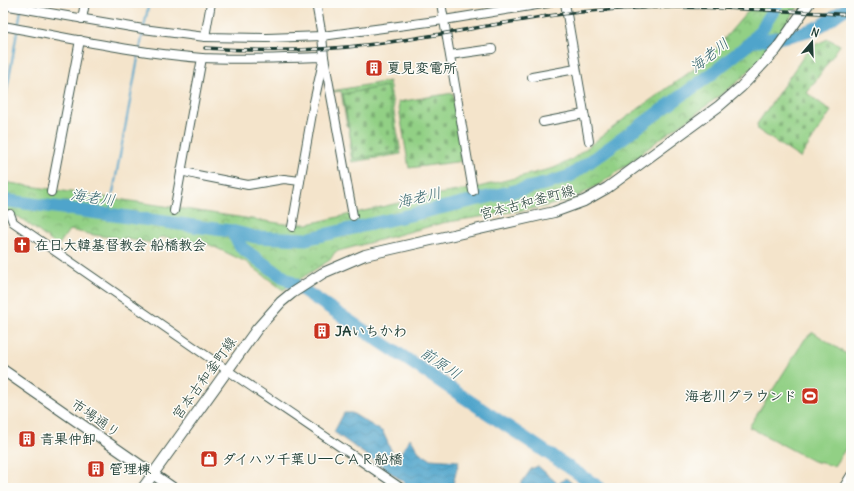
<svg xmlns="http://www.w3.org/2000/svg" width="854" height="491" font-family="Delius,'Klee One',sans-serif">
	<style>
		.grass { fill: url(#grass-dots); stroke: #58865c }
		.cemetery { fill: url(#cemetery-stones); stroke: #58865c }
		.park { fill: url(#park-crowns); stroke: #58865c }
		.pitch { fill: #92d085; stroke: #58865c }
		.water { fill: url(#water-waves); stroke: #377080 }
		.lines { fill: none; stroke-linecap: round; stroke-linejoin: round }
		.stream { stroke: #4fa4cb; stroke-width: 2 }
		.river { stroke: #4fa4cb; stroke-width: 13 }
		.minor-casing { stroke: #3f564b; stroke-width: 10 }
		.tertiary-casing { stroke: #3f564b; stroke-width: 12 }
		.minor { stroke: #fff; stroke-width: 8 }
		.tertiary { stroke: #fff; stroke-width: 10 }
		.rail-casing { stroke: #1f3d34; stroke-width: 3.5 }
		.rail { stroke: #fdfcf7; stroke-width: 2; stroke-dasharray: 6; stroke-linecap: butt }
		.labels { text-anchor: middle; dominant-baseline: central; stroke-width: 3; stroke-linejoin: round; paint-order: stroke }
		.poi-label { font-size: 14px; font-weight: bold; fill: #1f3d34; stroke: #fdfcf7; text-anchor: start }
		.street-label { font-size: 14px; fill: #1f3d34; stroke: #fdfcf7 }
		.water-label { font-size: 15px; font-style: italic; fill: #306169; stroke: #fdfcf7 }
	</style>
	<defs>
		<pattern id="grass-dots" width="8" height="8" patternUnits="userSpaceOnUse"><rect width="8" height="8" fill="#92d085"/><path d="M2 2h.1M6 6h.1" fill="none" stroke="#77aa6e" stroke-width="1.8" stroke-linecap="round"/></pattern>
		<pattern id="cemetery-stones" width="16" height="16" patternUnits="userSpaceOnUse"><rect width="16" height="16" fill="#92d085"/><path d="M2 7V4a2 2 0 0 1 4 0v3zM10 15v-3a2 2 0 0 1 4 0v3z" fill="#77aa6e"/></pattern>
		<pattern id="park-crowns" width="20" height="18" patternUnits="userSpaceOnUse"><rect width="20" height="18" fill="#92d085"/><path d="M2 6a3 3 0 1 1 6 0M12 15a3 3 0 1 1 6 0" fill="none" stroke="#77aa6e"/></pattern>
		<pattern id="water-waves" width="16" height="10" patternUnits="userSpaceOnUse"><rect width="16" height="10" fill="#4fa4cb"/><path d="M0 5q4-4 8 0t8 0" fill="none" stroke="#4187a6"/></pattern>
	</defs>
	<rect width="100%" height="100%" fill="#fdfcf7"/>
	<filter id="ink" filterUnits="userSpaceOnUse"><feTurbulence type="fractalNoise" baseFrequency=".025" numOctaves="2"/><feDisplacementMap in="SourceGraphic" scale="8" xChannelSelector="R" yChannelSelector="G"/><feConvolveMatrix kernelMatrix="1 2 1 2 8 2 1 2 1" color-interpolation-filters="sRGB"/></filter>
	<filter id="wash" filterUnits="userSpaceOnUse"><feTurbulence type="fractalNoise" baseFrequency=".012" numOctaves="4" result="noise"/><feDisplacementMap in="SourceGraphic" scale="16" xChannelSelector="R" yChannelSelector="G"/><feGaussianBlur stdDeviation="0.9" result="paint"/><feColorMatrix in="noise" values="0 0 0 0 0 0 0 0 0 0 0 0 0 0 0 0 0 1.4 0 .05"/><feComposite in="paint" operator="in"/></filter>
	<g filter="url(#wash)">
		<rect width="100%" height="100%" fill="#f4e4cb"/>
		<!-- grass -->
		<polygon class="grass" points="389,81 401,154 352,162 349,144 352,143 354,159 343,94 349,126 347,126 341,91 333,92 332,91"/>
		<!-- cemetery -->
		<g class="cemetery">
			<polygon points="828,39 840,45 807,93 831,111 800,158 758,130 757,124 810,47"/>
			<polygon points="387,86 398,152 354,159 343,94"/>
			<polygon points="453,93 464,161 409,168 398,102"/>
		</g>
		<!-- park -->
		<polygon class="park" points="755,3 801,3 762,57 739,81 689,119 661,138 630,163 600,184 571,200 542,207 442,223 335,252 330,260 283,290 246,262 206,243 160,237 155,243 94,235 69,230 58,246 19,217 9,215 11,222 3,221 3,182 285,224 308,224 433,195 475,188 554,168 571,160 624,119 704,62"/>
		<!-- pitch -->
		<polygon class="pitch" points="813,332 851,357 851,441 834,466 813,461 749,427 805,339"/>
		<!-- water -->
		<g class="water">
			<polygon points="344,413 352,413 383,432 396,461 410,438 419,452 430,459 459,461 452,488 412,488 334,432"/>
			<polygon points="538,466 558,484 566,478 577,488 518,488 531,469"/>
		</g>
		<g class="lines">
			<!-- stream -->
			<g class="stream">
				<polyline points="18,27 21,10"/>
				<polyline points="144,27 149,3"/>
				<polyline points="140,49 143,32"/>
				<polyline points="3,113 17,32"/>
				<polyline points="109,214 139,53"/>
			</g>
			<!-- river -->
			<g class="river">
				<path d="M751,42C773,38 799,36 820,26C831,21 839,10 851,7"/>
				<polyline points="3,200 231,231 255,237 306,239 549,183 570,176 713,73 751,42 763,27 778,3"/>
				<polyline points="231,231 242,248 264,264 600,488"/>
			</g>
		</g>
	</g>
	<g filter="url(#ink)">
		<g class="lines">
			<!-- minor casing -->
			<g class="minor-casing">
				<g id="minor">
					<polyline points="316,3 322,36 324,57 353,216"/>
					<polyline points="441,3 473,191"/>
					<polyline points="565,3 589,141"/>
					<polyline points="3,5 143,29 205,37 267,38 322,36 444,20 549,3"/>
					<polyline points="82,19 85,3"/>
					<path d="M3,26C69,38 135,53 202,58C242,60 283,58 324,57L314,102L292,227"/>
					<polyline points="205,37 211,3"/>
					<polyline points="450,55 492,49"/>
					<polyline points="532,77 576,69"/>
					<polyline points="543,122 584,114"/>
					<polyline points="181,171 197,175 248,185 284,179 300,181"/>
					<polyline points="51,192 80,40"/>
					<polyline points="174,211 202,58"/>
					<polyline points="10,214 13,222 227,370 401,488"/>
					<polyline points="843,488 851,475"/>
				</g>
			</g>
			<!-- tertiary casing -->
			<g class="tertiary-casing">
				<g id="tertiary">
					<polyline points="3,370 173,488"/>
					<polyline points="143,488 257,329 281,302 292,293 323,273 365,255 554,212 584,201 607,188 719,106 741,87 776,50 809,3"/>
				</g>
			</g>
			<!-- minor -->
			<use href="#minor" class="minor"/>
			<!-- tertiary -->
			<use href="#tertiary" class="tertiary"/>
			<!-- rail casing -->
			<g class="rail-casing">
				<path id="rail" d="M205,48C262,52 319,51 375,44C440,36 505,21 571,13C664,2 758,9 851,15"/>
			</g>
			<!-- rail -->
			<use href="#rail" class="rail"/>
		</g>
	</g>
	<!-- icons -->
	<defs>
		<g id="building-square" transform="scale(0.9)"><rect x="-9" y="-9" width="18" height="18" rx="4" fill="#c8321e" stroke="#fdfcf7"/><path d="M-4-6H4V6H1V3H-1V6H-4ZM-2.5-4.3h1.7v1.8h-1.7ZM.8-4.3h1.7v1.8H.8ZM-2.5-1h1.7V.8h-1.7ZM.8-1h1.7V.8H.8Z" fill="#fff"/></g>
		<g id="church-square" transform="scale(0.9)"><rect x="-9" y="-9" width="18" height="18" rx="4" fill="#c8321e" stroke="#fdfcf7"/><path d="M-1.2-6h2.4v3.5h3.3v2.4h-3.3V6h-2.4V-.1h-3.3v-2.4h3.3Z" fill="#fff"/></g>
		<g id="stadium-square" transform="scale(0.9)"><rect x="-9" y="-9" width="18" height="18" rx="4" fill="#c8321e" stroke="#fdfcf7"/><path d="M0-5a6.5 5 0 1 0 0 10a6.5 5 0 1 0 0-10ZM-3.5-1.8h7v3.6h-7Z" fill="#fff"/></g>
		<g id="shop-square" transform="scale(0.9)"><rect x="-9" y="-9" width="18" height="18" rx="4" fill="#c8321e" stroke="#fdfcf7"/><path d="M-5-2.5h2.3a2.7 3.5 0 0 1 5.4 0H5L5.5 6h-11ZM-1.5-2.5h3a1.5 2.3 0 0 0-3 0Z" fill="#fff"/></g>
	</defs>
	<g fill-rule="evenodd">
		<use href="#building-square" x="374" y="68"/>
		<use href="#church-square" x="22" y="245"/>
		<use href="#building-square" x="322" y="331"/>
		<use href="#stadium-square" x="810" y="396"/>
		<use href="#building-square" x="27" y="439"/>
		<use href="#shop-square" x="209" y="459"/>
		<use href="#building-square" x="96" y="469"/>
	</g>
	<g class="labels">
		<!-- poi labels -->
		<g class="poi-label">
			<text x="387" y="68">夏見変電所</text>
			<text x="35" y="245">在日大韓基督教会 船橋教会</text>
			<text x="335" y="331">JAいちかわ</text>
			<text x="797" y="396" text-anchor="end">海老川グラウンド</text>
			<text x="40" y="439">青果仲卸</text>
			<text x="222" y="459">ダイハツ千葉Ｕ―ＣＡＲ船橋</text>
			<text x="109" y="469">管理棟</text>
		</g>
		<!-- street labels -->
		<g class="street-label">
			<text transform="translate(527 202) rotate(-15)">宮本古和釜町線</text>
			<text transform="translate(204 378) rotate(-54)">宮本古和釜町線</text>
			<text transform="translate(96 418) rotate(35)">市場通り</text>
		</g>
		<!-- water labels -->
		<g class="water-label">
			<text transform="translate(709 55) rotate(-38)">海老川</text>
			<text transform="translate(93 197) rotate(8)">海老川</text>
			<text transform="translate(419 197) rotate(-13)">海老川</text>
			<text transform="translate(441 363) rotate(34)">前原川</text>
		</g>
	</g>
	<!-- margin -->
	<rect width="854" height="491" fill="none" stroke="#fdfcf7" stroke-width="16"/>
	<!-- north arrow -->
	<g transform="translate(812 42) rotate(19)" stroke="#fdfcf7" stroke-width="3" paint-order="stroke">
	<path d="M0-3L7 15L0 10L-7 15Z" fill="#1f3d34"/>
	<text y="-6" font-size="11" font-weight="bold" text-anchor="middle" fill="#1f3d34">N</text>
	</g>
</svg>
